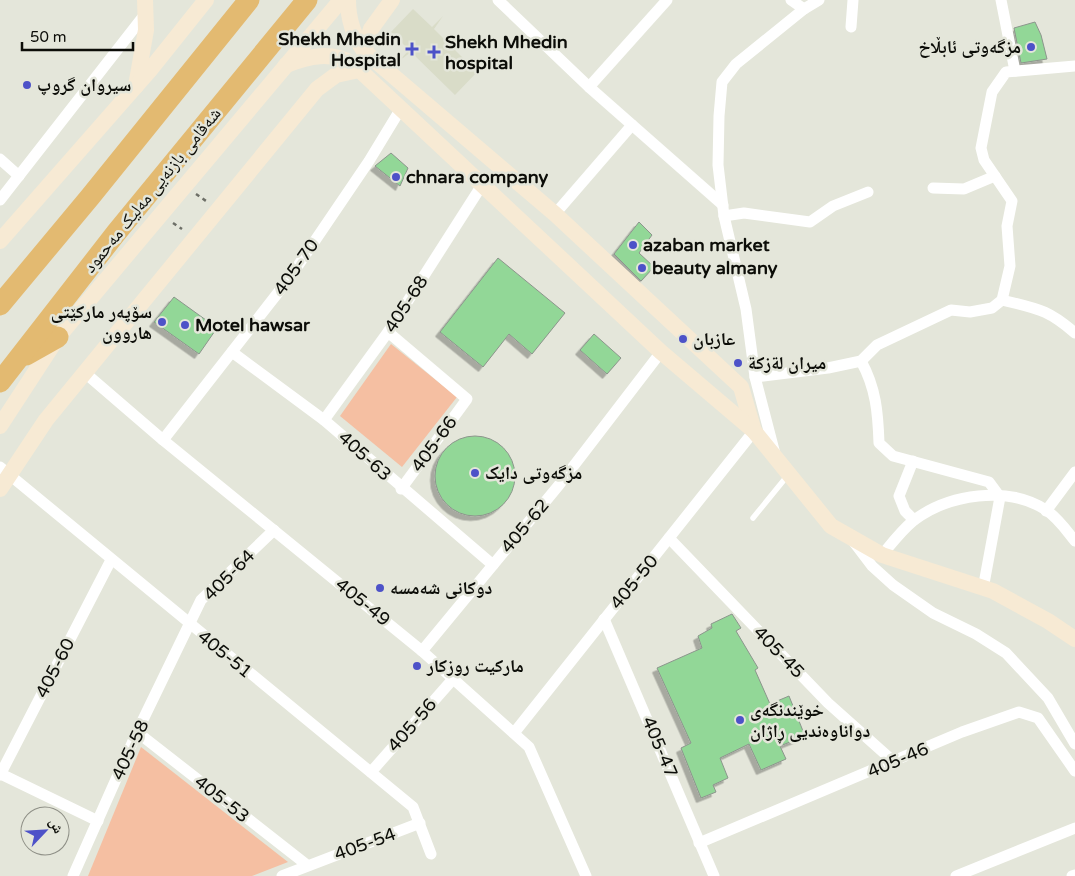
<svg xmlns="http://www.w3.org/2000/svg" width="1075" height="876" font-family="'Varela Round','Noto Naskh Arabic',sans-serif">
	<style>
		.built { fill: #d9dcc8 }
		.green { fill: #f5bfa2 }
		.building { fill: #92d797; stroke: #8c958c; filter: url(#shadow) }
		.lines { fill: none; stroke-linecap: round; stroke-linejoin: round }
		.path { stroke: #6d6f67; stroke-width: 2.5; stroke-dasharray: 4 4; stroke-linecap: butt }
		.lane { stroke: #fff; stroke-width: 5.5 }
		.street { stroke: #fff; stroke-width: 11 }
		.secondary { stroke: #f7ead4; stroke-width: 16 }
		.highway { stroke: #e3ba71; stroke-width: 21 }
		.poi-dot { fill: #4d52c8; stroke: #e4e6da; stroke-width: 2 }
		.labels { text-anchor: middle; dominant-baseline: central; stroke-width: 5; stroke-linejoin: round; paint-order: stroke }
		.poi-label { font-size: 18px; font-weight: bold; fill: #0c0d08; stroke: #e4e6da; text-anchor: start }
		.street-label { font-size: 18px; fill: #0c0d08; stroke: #e4e6da }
	</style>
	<defs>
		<filter id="shadow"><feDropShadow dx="-4.5" dy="4.5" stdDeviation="0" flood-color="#0004"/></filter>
	</defs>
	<rect width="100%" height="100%" fill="#e4e6da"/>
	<!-- built -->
	<polygon class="built" points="413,9 432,27 443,16 434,29 477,72 455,95 411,52 399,61 409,50 391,32"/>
	<!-- green -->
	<g class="green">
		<polygon points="391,344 457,397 402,467 340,416"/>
		<polygon points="141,747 288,862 252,876 88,876"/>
	</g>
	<!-- building -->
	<g class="building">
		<polygon points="1035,22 1041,35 1047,59 1021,63 1014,28"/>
		<polygon points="391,153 408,168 400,186 375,166"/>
		<polygon points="639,222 652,235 639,253 654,267 641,281 614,254"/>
		<polygon points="498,258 565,313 532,354 509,334 483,367 440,332"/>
		<polygon points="174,297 217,328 199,354 154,322"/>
		<polygon points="594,334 621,358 607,374 580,350"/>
		<circle cx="475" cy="476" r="40"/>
		<polygon points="732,614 741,628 736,631 758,668 755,670 770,704 789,696 805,736 780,746 786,759 761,770 749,744 720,758 728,778 713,785 716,792 701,798 681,748 691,743 657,668 702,648 698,636 712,628 711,624"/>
	</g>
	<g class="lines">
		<!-- path -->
		<g class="path">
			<polyline points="196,194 206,201"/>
			<polyline points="173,223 182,229"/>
		</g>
		<!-- lane -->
		<polyline class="lane" points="753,518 788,475"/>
		<!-- street -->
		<g class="street">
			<polyline points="498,0 589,87"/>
			<polyline points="667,0 589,87 723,205"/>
			<polyline points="791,0 804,9"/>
			<polyline points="1001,0 1015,71"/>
			<polyline points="851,27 853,0"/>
			<polyline points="0,159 19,176"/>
			<polyline points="933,188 964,189 995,176"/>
			<polyline points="0,200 146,13"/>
			<polyline points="555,214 632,125"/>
			<polyline points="724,216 744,213 810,222 833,206 868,192"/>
			<path d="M1002,300C1038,309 1047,309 1075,333"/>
			<polyline points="388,332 467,399 401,489"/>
			<polyline points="232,352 324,420 493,565"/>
			<path d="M861,361C876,388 878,413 879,443L893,456L989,482L1000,497L983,589"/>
			<polyline points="84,372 163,440 422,651 529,747 586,876"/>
			<polyline points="755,377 828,368 861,361 877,345 951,310 970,312 992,308 1002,300 1010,266 1007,226 1012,201 984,160 981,148 992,92 1006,72 1075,66"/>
			<polyline points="324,420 388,332 482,185"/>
			<polyline points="163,440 291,276 369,161 400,110"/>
			<polyline points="775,454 755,377 746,309 724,216 718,165 719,116 722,82 736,64 804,9 819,0"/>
			<polyline points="913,461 899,496 905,511 914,520"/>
			<polyline points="0,467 413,807 431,854"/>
			<polyline points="1046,511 1075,472"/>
			<polyline points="669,538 828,703 893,761"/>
			<polyline points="853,541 872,566 893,585 933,613 976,634 1006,653 1048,698 1075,744"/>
			<path d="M882,555C892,543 901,531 913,521C948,494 1008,485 1046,510C1058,518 1066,530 1075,541"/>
			<polyline points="604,619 714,876"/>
			<polyline points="422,651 559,485 661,352"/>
			<polyline points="137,732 307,865"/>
			<polyline points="514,733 754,431"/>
			<polyline points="371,772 453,679"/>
			<polyline points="1,774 98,821"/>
			<polyline points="0,775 111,560"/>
			<polyline points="699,843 962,732 1019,712 1038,718 1075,771"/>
			<polyline points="73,876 137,732 201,600 274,530"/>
			<polyline points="282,876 420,823"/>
			<polyline points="956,876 1075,828"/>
			<polyline points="1072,876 1075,875"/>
		</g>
		<!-- secondary -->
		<g class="secondary">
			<path d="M348,0C348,20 353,35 364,51L555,214L741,387L754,431"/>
			<polyline points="364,51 371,29 392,0"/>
			<path d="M286,65C309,56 331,51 353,64L661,352L754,431L831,526L882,555L993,591L1048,621L1075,639"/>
			<polyline points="136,86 146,30 145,0"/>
			<polyline points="0,241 150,70 206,0"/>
			<polyline points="0,426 58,337 341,0"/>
			<polyline points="0,489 46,420 317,89 336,75 359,70"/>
		</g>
		<!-- highway -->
		<g class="highway">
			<polyline points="0,305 90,197 249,0"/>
			<polyline points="26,355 58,337"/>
			<polyline points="0,382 116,233 307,0"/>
		</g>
	</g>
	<!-- markers -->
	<g class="poi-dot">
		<circle cx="1031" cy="47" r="5"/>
		<path d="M409.5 41.5h5v5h5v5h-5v5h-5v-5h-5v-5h5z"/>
		<path d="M431.5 44.5h5v5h5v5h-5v5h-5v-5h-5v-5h5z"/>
		<circle cx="27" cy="85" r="5"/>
		<circle cx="396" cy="177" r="5"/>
		<circle cx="633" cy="245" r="5"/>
		<circle cx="642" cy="268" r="5"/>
		<circle cx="162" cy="322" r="5"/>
		<circle cx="185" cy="325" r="5"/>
		<circle cx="683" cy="339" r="5"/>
		<circle cx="738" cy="363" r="5"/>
		<circle cx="475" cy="473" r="5"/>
		<circle cx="380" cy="588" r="5"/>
		<circle cx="417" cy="666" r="5"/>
		<circle cx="740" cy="720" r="5"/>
	</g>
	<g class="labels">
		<!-- poi labels -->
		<g class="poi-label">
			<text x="401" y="39" text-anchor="end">Shekh Mhedin<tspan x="401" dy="21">Hospital</tspan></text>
			<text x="445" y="42">Shekh Mhedin<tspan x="445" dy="21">hospital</tspan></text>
			<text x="1021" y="47" text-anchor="end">مزگەوتی ئابڵاخ</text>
			<text x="37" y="85">سیروان گروپ</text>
			<text x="406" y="177">chnara company</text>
			<text x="643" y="245">azaban market</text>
			<text x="652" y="268">beauty almany</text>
			<text x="152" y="312" text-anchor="end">سۆپەر ماركێتی<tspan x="152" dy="21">هاروون</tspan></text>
			<text x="195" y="325">Motel hawsar</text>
			<text x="693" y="339">عازبان</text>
			<text x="748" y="363">ميران لةزكة</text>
			<text x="485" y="473">مزگەوتی دایک</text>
			<text x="390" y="588">دوکانی شەمسە</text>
			<text x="427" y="666">ماركيت روزكار</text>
			<text x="750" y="710">خوێندنگەی<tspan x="750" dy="21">دواناوەندیی ڕاژان</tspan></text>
		</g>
		<!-- street labels -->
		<g class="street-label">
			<text transform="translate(152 190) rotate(-51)">شەقامی بازنەیی مەلیک مەحمود</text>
			<text transform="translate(296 267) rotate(-55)">405-70</text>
			<text transform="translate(406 304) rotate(-57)">405-68</text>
			<text transform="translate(434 444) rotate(-54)">405-66</text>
			<text transform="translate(365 456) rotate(42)">405-63</text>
			<text transform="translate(525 526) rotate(-50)">405-62</text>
			<text transform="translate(229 575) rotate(-45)">405-64</text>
			<text transform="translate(634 582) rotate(-51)">405-50</text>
			<text transform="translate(363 602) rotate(39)">405-49</text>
			<text transform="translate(779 652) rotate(46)">405-45</text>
			<text transform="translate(225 654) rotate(39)">405-51</text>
			<text transform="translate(55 668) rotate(-63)">405-60</text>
			<text transform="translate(412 725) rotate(-49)">405-56</text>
			<text transform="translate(660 747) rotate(67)">405-47</text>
			<text transform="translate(130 750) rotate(-65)">405-58</text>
			<text transform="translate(898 760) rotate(-23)">405-46</text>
			<text transform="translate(222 799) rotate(38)">405-53</text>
			<text transform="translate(365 844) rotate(-20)">405-54</text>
		</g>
	</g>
	<!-- north arrow -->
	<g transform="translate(45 831) rotate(65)"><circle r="24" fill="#e4e6da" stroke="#8e8f86"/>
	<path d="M0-4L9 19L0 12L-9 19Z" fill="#4d52c8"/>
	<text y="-8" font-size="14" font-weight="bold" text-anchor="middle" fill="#0c0d08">ش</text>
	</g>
	<!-- scale -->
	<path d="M22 42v8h111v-8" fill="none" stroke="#0c0d08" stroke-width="2.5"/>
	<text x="30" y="42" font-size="15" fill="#0c0d08" stroke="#e4e6da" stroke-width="4" paint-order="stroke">50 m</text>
</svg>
